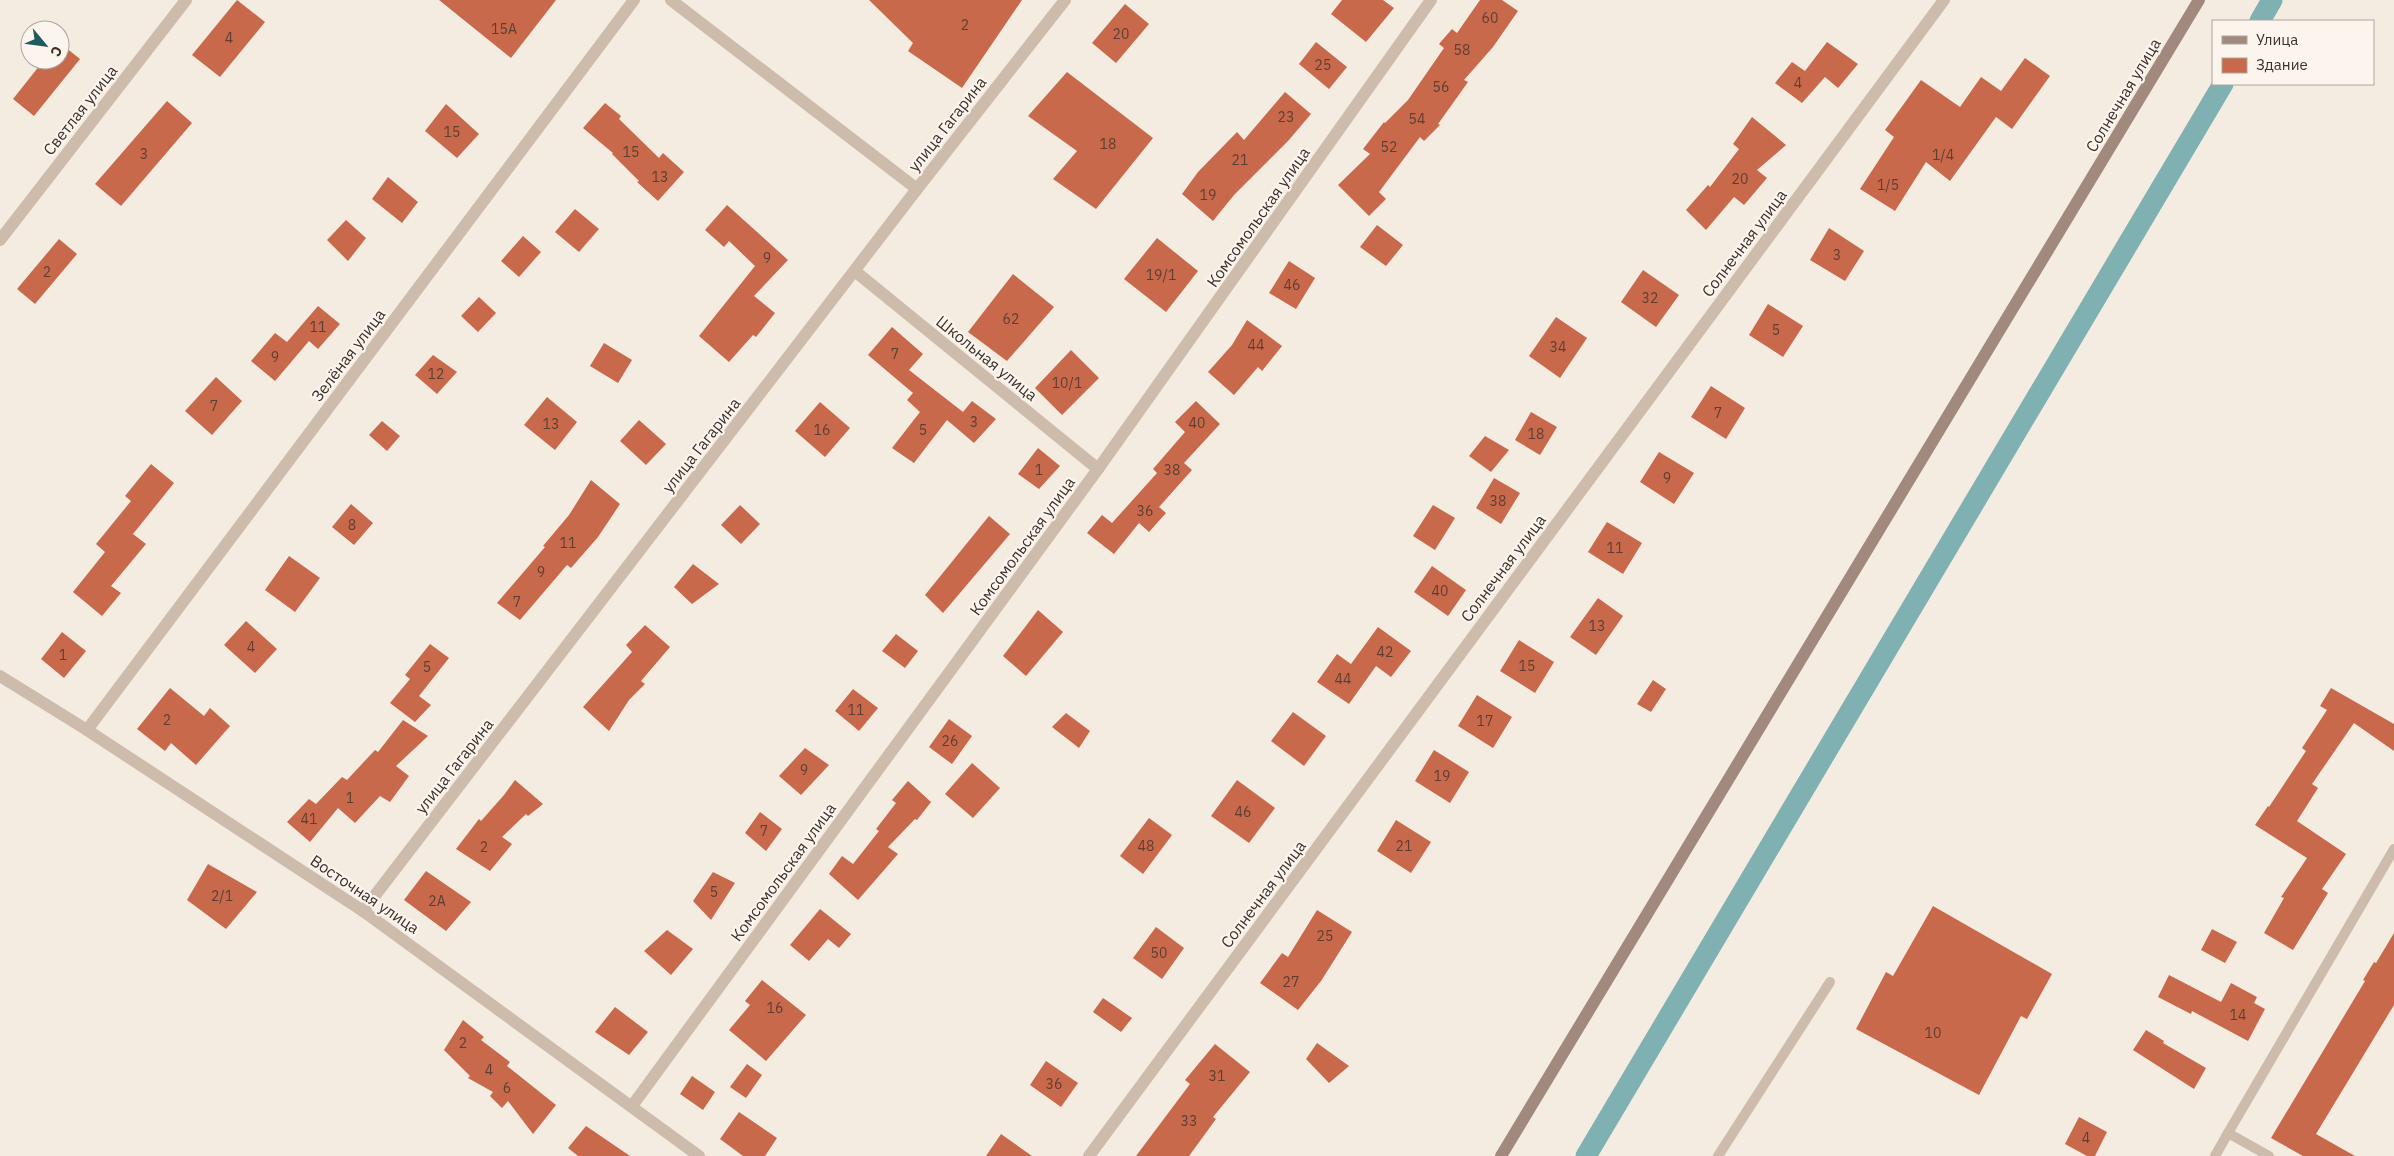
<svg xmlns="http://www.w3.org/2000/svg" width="2394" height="1156" font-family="'IBM Plex Sans',sans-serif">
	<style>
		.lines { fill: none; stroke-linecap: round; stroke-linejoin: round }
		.canal { stroke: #7fb0b2; stroke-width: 21 }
		.building { fill: #c8694b }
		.service { stroke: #cdbbac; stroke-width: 10 }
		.minor { stroke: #cdbbac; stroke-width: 12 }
		.tertiary { stroke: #cdbbac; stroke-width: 12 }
		.secondary { stroke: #a18a7d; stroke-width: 12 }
		.labels { text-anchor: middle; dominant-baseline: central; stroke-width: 4.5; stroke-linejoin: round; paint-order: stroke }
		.number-label { font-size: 14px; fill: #5e3e33 }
		.street-label { font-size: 16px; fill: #3b302b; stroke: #fbf5ee }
	</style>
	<rect width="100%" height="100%" fill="#f4ebe1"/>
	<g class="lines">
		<!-- canal -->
		<g class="canal">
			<polyline points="2260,21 2272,0"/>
			<polyline points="1586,1156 2223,84"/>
		</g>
	</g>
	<!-- building -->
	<g class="building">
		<polygon points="237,0 265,22 220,77 192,55"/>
		<polygon points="439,0 556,0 511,58"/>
		<polygon points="869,0 1022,0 962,88 908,51 913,43"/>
		<polygon points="1342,0 1383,0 1394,8 1366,42 1331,14"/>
		<polygon points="1480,0 1502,0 1518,11 1493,47 1464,80 1468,82 1438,124 1440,125 1424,141 1420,137 1379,192 1386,199 1369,216 1338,185 1370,154 1363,149 1384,122 1385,123 1408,100 1444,48 1439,44 1452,29 1457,33"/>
		<polygon points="1125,4 1149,24 1116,63 1092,43"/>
		<polygon points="1316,42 1347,67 1329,89 1299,64"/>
		<polygon points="1827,42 1858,64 1838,88 1825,77 1802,103 1775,83 1792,62 1805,71"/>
		<polygon points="60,43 80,59 34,116 13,99 44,60 60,60"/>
		<polygon points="2025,58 2050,76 2012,129 1996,117 1950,181 1926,162 1895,211 1860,189 1894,137 1885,130 1921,80 1960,107 1981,77 2001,91"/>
		<polygon points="1067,72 1153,138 1096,209 1053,179 1077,151 1028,116"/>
		<polygon points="1285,92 1311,114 1288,141 1234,195 1213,221 1182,194 1198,172 1237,132 1244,140"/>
		<polygon points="167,101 192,123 121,206 95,184"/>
		<polygon points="605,103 621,116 619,119 659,158 663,153 684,172 658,201 637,182 639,181 612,154 613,153 583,128"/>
		<polygon points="446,104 479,134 457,158 425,131"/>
		<polygon points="1752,117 1786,145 1757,170 1767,178 1744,205 1734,197 1706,230 1686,210 1708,185 1710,187 1739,149 1733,144"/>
		<polygon points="388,177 418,202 402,223 372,199"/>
		<polygon points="727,205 788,260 754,296 775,313 756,337 753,335 729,362 699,336 755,266 729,241 724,247 705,230"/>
		<polygon points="575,209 599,229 579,252 555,232"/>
		<polygon points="346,220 366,238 348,261 327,240"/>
		<polygon points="1377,225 1403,245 1386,266 1360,247"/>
		<polygon points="1829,228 1864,251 1845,281 1810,260"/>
		<polygon points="523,236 541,252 519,277 501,261"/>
		<polygon points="1157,238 1198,271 1166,312 1124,279"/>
		<polygon points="59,239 77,254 35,304 17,289"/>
		<polygon points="1289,261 1315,278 1296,309 1269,293"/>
		<polygon points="1643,270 1679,295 1656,327 1621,302"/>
		<polygon points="1013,274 1054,307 1007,361 968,332"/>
		<polygon points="479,297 496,313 478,332 461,316"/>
		<polygon points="1768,304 1803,326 1783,357 1749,335"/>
		<polygon points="318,306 340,324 318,349 309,341 275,381 251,361 275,333 287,342"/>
		<polygon points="1556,317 1587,338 1560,378 1529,356"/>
		<polygon points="1247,320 1282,346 1262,371 1258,367 1234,395 1208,372 1232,345"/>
		<polygon points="892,327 923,354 909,370 963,412 972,401 996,419 974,443 947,420 914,463 892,448 920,412 907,400 913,393 868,355"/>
		<polygon points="604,343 632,360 618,383 590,366"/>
		<polygon points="1071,350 1099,378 1062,415 1035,388"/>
		<polygon points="433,355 457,372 437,394 415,375"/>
		<polygon points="216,377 242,401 212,435 185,411"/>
		<polygon points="1711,386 1745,408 1726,439 1691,417"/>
		<polygon points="547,397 577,422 555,450 524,425"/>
		<polygon points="1196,401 1220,424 1184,463 1192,470 1159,507 1166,513 1149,532 1139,523 1114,554 1087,533 1102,515 1112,523 1157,473 1153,469 1185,432 1175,422"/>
		<polygon points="820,402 850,428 825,457 795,431"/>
		<polygon points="1531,412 1557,427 1540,455 1515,440"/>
		<polygon points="639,420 666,444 646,465 620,441"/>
		<polygon points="382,421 400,436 387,451 369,435"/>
		<polygon points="1485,436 1509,450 1491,472 1469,456"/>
		<polygon points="1038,448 1060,466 1039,489 1018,474"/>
		<polygon points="1659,452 1694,473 1674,504 1640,482"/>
		<polygon points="151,464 174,483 133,534 146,544 111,586 121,593 102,616 73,592 105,552 96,544 131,501 125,496"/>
		<polygon points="1494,478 1520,493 1501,524 1476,508"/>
		<polygon points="591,480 620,504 598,537 571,568 567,565 520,620 497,603 545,547 543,546 569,515"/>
		<polygon points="351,504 373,523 354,545 332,527"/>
		<polygon points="740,505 760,524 741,544 721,525"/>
		<polygon points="1433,505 1455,518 1435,550 1413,536"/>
		<polygon points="989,516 1010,534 943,613 925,595"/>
		<polygon points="1607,522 1642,543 1623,574 1588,552"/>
		<polygon points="289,556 320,578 295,612 265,590"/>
		<polygon points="693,564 719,584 692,604 674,587"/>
		<polygon points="1432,566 1466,590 1448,616 1414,592"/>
		<polygon points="1598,598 1623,616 1596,655 1570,637"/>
		<polygon points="1038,610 1063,632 1026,676 1003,656"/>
		<polygon points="246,621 277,649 255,673 224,645"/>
		<polygon points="645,625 670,647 641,681 645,684 629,700 609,731 583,707 632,652 626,645"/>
		<polygon points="1378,627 1411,651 1391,677 1376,666 1349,704 1317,682 1337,654 1351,664"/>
		<polygon points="62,632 86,651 64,678 41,659"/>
		<polygon points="896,634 918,651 905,668 882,651"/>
		<polygon points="1519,640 1554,662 1535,693 1500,671"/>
		<polygon points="430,644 449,658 419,696 431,705 415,722 390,703 410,679 405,675"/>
		<polygon points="1653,680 1666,689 1651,712 1637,704"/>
		<polygon points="170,688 204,716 210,708 230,726 196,765 171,743 165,751 137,729"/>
		<polygon points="2331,688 2394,724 2394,751 2354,723 2312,784 2318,788 2297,821 2346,854 2322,889 2328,893 2293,950 2264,933 2284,898 2281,897 2307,858 2255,825 2268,806 2269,807 2306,751 2302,748 2327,710 2320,706"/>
		<polygon points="853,689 878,708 859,731 835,711"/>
		<polygon points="1477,695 1512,717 1493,748 1458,726"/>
		<polygon points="1293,712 1326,736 1304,766 1271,741"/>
		<polygon points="1066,713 1090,731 1079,748 1052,727"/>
		<polygon points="949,719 972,736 952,764 929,747"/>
		<polygon points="403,720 428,736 396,766 409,776 390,802 380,796 355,823 338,808 310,842 287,822 309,799 316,804 342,777 347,780 375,750 378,752"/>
		<polygon points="805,748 829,765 801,795 779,776"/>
		<polygon points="1434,750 1469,772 1450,803 1415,781"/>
		<polygon points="972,763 1000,788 973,818 945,794"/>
		<polygon points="515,780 543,804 528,816 526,814 502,837 512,844 490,871 456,849 479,819 481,821 504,795"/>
		<polygon points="1237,780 1275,808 1249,843 1211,816"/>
		<polygon points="908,781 931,802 917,820 915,819 888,847 898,854 858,900 829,874 842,856 853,864 879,831 876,829 896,803 892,800"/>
		<polygon points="760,812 782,829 766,851 745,833"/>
		<polygon points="1149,818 1172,835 1143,874 1120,856"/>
		<polygon points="1396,820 1431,842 1411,873 1377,851"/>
		<polygon points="208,864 257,892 226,929 187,900"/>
		<polygon points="426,871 471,902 446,931 404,900"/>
		<polygon points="713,872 735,883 711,920 693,901"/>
		<polygon points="1933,906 2052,974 2027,1019 2021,1016 1979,1095 1856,1029 1886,972 1893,976"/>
		<polygon points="820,909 851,934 839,948 828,939 809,961 790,945"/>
		<polygon points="1317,910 1352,932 1321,981 1298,1010 1260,983 1282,953 1288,957"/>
		<polygon points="1156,927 1184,948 1162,979 1133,958"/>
		<polygon points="2212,929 2237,942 2225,963 2201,950"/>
		<polygon points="667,930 693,949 671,975 644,951"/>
		<polygon points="2394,933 2394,1005 2316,1134 2355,1156 2303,1156 2271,1138 2365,981 2363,980 2374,962 2376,963"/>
		<polygon points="2169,975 2221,1002 2231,983 2257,997 2254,1003 2265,1009 2248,1041 2192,1011 2191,1014 2158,997"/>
		<polygon points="762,980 806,1015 766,1061 729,1030 750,1005 745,1001"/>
		<polygon points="1103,998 1132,1018 1121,1032 1093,1012"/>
		<polygon points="615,1007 648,1032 629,1055 595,1032"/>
		<polygon points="463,1020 484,1037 481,1040 510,1062 507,1066 556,1105 533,1134 508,1101 502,1108 490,1096 493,1092 468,1078 470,1076 444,1050"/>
		<polygon points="2146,1030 2164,1041 2163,1043 2206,1068 2194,1089 2133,1050"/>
		<polygon points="1317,1043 1349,1066 1329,1083 1306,1059"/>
		<polygon points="1215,1044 1250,1072 1213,1117 1216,1119 1189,1156 1136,1156 1190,1084 1185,1080"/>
		<polygon points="1046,1061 1078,1083 1061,1107 1030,1085"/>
		<polygon points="747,1064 762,1075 746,1098 730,1087"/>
		<polygon points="692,1076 715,1092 703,1110 680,1094"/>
		<polygon points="739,1112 777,1138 765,1156 743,1156 720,1139"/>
		<polygon points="2079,1117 2107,1132 2095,1156 2087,1156 2065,1144"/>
		<polygon points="586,1126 630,1156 578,1156 568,1148"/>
		<polygon points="1001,1134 1032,1156 986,1156"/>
	</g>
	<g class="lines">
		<!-- service -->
		<g class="service">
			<polyline points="1718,1156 1830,982"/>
			<polyline points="2215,1156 2228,1133"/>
			<polyline points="2269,1156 2228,1133 2394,849"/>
		</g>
		<!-- minor -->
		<g class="minor">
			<polyline points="671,0 917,189"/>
			<polyline points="0,240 186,0"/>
			<polyline points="856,272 1098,469"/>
			<polyline points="87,730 634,0"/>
			<polyline points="363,911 917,189 1065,0"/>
			<polyline points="632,1106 1098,469 1431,0"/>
			<polyline points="1089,1156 1944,0"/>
		</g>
		<!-- tertiary -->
		<polyline class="tertiary" points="0,676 87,730 363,911 699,1156"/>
		<!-- secondary -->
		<polyline class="secondary" points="1501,1156 2199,0"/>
	</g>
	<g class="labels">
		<!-- number labels -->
		<g class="number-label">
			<text x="1490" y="18">60</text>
			<text x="965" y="25">2</text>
			<text x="504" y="29">15А</text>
			<text x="1121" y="34">20</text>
			<text x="229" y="38">4</text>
			<text x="1462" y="50">58</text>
			<text x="1323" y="65">25</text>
			<text x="1798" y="83">4</text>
			<text x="1441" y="87">56</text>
			<text x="1286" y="117">23</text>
			<text x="1417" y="119">54</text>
			<text x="452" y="132">15</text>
			<text x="1108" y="144">18</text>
			<text x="1389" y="147">52</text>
			<text x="631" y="152">15</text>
			<text x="144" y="154">3</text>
			<text x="1943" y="155">1/4</text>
			<text x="1240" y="160">21</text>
			<text x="660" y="177">13</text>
			<text x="1740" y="179">20</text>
			<text x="1888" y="185">1/5</text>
			<text x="1208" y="195">19</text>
			<text x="1837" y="255">3</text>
			<text x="767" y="258">9</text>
			<text x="47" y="272">2</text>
			<text x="1161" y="275">19/1</text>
			<text x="1292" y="285">46</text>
			<text x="1650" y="298">32</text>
			<text x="1011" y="319">62</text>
			<text x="318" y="327">11</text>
			<text x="1776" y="330">5</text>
			<text x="1256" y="345">44</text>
			<text x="1558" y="347">34</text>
			<text x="895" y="354">7</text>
			<text x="275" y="357">9</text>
			<text x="436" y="374">12</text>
			<text x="1067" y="383">10/1</text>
			<text x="214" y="406">7</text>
			<text x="1718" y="413">7</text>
			<text x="974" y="422">3</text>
			<text x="1197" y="423">40</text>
			<text x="551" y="424">13</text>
			<text x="822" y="430">16</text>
			<text x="923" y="430">5</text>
			<text x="1536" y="434">18</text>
			<text x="1039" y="470">1</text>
			<text x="1172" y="470">38</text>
			<text x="1667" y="478">9</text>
			<text x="1498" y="501">38</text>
			<text x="1145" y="511">36</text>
			<text x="352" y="525">8</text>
			<text x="568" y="543">11</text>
			<text x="1615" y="548">11</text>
			<text x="541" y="572">9</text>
			<text x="1440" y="591">40</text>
			<text x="517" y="602">7</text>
			<text x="1597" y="626">13</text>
			<text x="251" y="647">4</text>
			<text x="1385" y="652">42</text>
			<text x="63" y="655">1</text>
			<text x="1527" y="666">15</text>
			<text x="427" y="667">5</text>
			<text x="1343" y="679">44</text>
			<text x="856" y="710">11</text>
			<text x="167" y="720">2</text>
			<text x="1485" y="721">17</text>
			<text x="950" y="741">26</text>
			<text x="804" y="770">9</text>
			<text x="1442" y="776">19</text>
			<text x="350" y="798">1</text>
			<text x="1243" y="812">46</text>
			<text x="309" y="819">41</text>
			<text x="764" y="831">7</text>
			<text x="1146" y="846">48</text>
			<text x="1404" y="846">21</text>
			<text x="484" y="847">2</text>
			<text x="714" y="892">5</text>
			<text x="222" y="896">2/1</text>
			<text x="437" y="901">2А</text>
			<text x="1325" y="936">25</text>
			<text x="1159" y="953">50</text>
			<text x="1291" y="982">27</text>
			<text x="775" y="1008">16</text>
			<text x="2238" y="1015">14</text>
			<text x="1933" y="1033">10</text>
			<text x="463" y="1043">2</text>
			<text x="489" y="1070">4</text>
			<text x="1217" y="1076">31</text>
			<text x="1054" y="1084">36</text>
			<text x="507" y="1088">6</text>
			<text x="1189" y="1121">33</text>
			<text x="2086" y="1138">4</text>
		</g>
		<!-- street labels -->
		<g class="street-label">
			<text transform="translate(2123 95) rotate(-59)">Солнечная улица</text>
			<text transform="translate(80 110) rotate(-52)">Светлая улица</text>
			<text transform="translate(947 124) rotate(-52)">улица Гагарина</text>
			<text transform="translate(1258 217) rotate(-55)">Комсомольская улица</text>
			<text transform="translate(1744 243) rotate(-53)">Солнечная улица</text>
			<text transform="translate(348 355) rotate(-53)">Зелёная улица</text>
			<text transform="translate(987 358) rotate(39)">Школьная улица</text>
			<text transform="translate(701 445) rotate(-52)">улица Гагарина</text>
			<text transform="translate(1022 546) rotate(-54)">Комсомольская улица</text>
			<text transform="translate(1503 568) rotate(-53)">Солнечная улица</text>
			<text transform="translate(454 766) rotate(-52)">улица Гагарина</text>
			<text transform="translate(783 872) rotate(-54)">Комсомольская улица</text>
			<text transform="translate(365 894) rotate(34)">Восточная улица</text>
			<text transform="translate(1263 894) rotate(-53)">Солнечная улица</text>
		</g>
	</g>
	<!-- legend -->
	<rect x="2212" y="20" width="162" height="65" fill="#fbf5ee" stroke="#aea6a0"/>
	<rect x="2222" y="36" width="25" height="8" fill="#a18a7d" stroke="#aea6a0"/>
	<text x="2256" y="45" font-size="15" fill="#3b302b">Улица</text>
	<rect x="2222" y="58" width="25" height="15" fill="#c8694b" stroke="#aea6a0"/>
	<text x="2256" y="70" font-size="15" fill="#3b302b">Здание</text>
	<!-- north arrow -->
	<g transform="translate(45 45) rotate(119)"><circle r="24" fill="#fbf5ee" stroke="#aea6a0"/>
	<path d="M0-4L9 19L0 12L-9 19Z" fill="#1f5a5e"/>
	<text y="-8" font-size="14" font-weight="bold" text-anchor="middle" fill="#3b302b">С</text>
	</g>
</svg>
